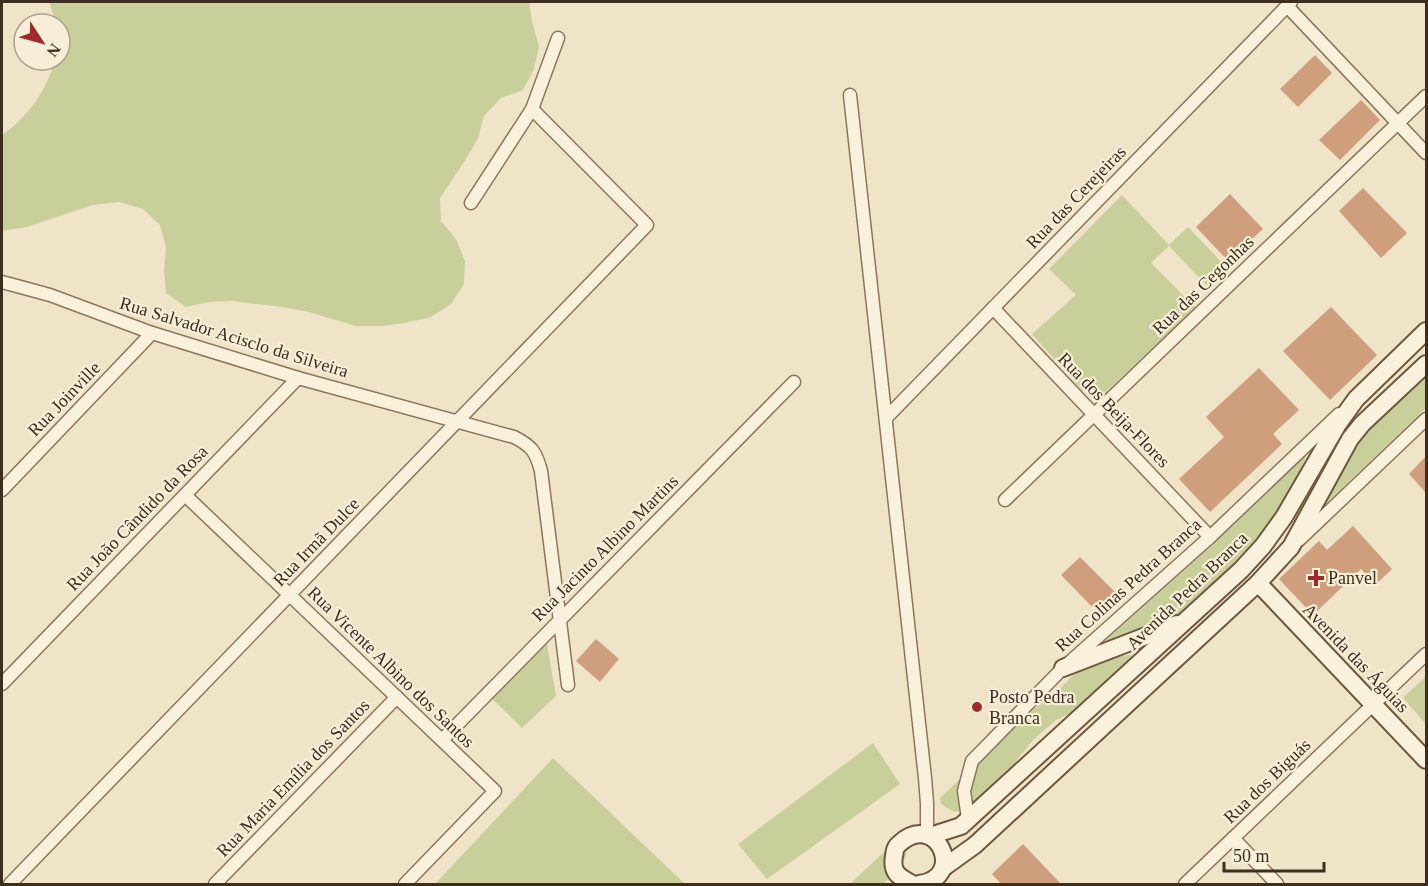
<svg xmlns="http://www.w3.org/2000/svg" width="1428" height="886" font-family="Georgia,serif">
	<style>
		.green { fill: #c9cf9b }
		.building { fill: #cf9f7d }
		.lines { fill: none; stroke-linecap: round; stroke-linejoin: round }
		.street-casing { stroke: #8d765c; stroke-width: 15 }
		.secondary-casing { stroke: #6f573f; stroke-width: 20 }
		.street { stroke: #faf1dc; stroke-width: 12 }
		.secondary { stroke: #faf1dc; stroke-width: 16 }
		.poi-dot { fill: #9e2a2b; stroke: #f7eed8; stroke-width: 2 }
		.labels { text-anchor: middle; dominant-baseline: central; stroke-width: 4.5; stroke-linejoin: round; paint-order: stroke }
		.street-label { font-size: 18px; fill: #3d2e20; stroke: #f7eed8 }
		.poi-label { font-size: 18px; fill: #3d2e20; stroke: #f7eed8; text-anchor: start }
	</style>
	<rect width="100%" height="100%" fill="#f0e4c8"/>
	<!-- green -->
	<g class="green">
		<path d="M49,2H529L532,21L539,46L534,69L523,90L501,98L484,116L478,138L466,159L440,198L441,221L456,239L465,261L464,284L451,304L431,317L405,323L382,326H355L309,312L282,307L232,301L209,302L186,307L166,293L164,270L166,247L160,225L143,209L119,202L93,205L27,227L2,231V135C27,118 47,90 55,60H60V24H57Z"/>
		<polygon points="1122,195 1169,245 1188,227 1229,270 1210,289 1169,246 1151,263 1196,308 1102,395 1093,397 1081,389 1032,334 1076,295 1049,269"/>
		<polygon points="1426,375 1426,408 1322,507 1348,461 1369,429"/>
		<polygon points="1308,451 1296,481 1274,520 1248,555 1193,607 1176,618 1100,645"/>
		<polygon points="546,639 556,696 522,728 488,695"/>
		<polygon points="1130,655 1132,656 1132,658 1126,666 1077,710 1056,720 1033,740 1016,761 1011,772 965,810 954,812 941,804 940,798 1037,706 1056,693 1073,675 1113,657"/>
		<polygon points="1426,676 1426,724 1403,698"/>
		<polygon points="873,743 900,784 767,879 738,844"/>
		<polygon points="553,758 685,884 435,884"/>
		<polygon points="899,838 905,840 906,856 901,867 883,884 850,884"/>
	</g>
	<!-- building -->
	<g class="building">
		<polygon points="1315,55 1332,73 1298,107 1280,89"/>
		<polygon points="1361,100 1380,120 1340,160 1319,140"/>
		<polygon points="1363,188 1407,233 1381,258 1339,211"/>
		<polygon points="1230,194 1263,229 1243,247 1246,250 1231,264 1196,227"/>
		<polygon points="1331,307 1377,355 1330,400 1283,351"/>
		<polygon points="1259,368 1299,410 1273,434 1282,444 1210,512 1179,479 1224,437 1206,417"/>
		<polygon points="1426,456 1426,493 1409,474"/>
		<polygon points="1353,526 1392,569 1375,585 1361,569 1313,615 1279,579 1319,541 1327,550"/>
		<polygon points="1080,557 1120,597 1101,616 1061,575"/>
		<polygon points="596,639 619,659 600,682 576,661"/>
		<polygon points="1023,844 1062,885 1002,885 992,874"/>
	</g>
	<g class="lines">
		<!-- street casing -->
		<g class="street-casing">
			<g id="street">
				<polyline points="1287,6 1426,153"/>
				<polyline points="850,95 925,778 927,803 927,835"/>
				<polyline points="471,203 532,109"/>
				<path d="M2,282L50,295L152,333L298,378L514,437C532,446 536,452 541,471L568,685"/>
				<polyline points="993,308 1210,537"/>
				<polyline points="886,418 1291,2"/>
				<polyline points="2,490 152,333"/>
				<polyline points="185,495 495,791 405,884"/>
				<polyline points="1005,500 1426,96"/>
				<polyline points="1299,540 1426,419"/>
				<polyline points="2,684 298,378"/>
				<polyline points="442,740 794,382"/>
				<polyline points="968,819 964,791 972,761 1063,668 1210,537 1339,414"/>
				<polyline points="1233,838 1277,884"/>
				<polyline points="10,884 647,225 532,109 558,38"/>
				<polyline points="215,884 397,697"/>
				<polyline points="1185,884 1426,654"/>
			</g>
		</g>
		<!-- secondary casing -->
		<g class="secondary-casing">
			<g id="secondary">
				<polyline points="1258,583 1426,760"/>
				<polyline points="1063,668 1177,624"/>
				<polyline points="930,836 961,826 1241,570 1263,546 1284,517 1338,424 1356,399 1426,331"/>
				<polyline points="943,868 975,845 1258,583 1291,547 1350,439 1362,424 1426,364"/>
				<path d="M912,884C899,877 891,873 894,856C895,851 894,848 899,844C936,809 968,878 919,884"/>
			</g>
		</g>
		<!-- street -->
		<use href="#street" class="street"/>
		<!-- secondary -->
		<use href="#secondary" class="secondary"/>
	</g>
	<!-- markers -->
	<g class="poi-dot">
		<path d="M1313 569h6v6h6v6h-6v6h-6v-6h-6v-6h6z"/>
		<circle cx="977" cy="707" r="6"/>
	</g>
	<g class="labels">
		<!-- street labels -->
		<g class="street-label">
			<text transform="translate(1076 197) rotate(-46)">Rua das Cerejeiras</text>
			<text transform="translate(1203 285) rotate(-44)">Rua das Cegonhas</text>
			<text transform="translate(234 337) rotate(17)">Rua Salvador Acisclo da Silveira</text>
			<text transform="translate(64 399) rotate(-46)">Rua Joinville</text>
			<text transform="translate(1114 410) rotate(46)">Rua dos Beija-Flores</text>
			<text transform="translate(137 518) rotate(-46)">Rua João Cândido da Rosa</text>
			<text transform="translate(316 542) rotate(-46)">Rua Irmã Dulce</text>
			<text transform="translate(605 548) rotate(-45)">Rua Jacinto Albino Martins</text>
			<text transform="translate(1128 585) rotate(-42)">Rua Colinas Pedra Branca</text>
			<text transform="translate(1187 591) rotate(-44)">Avenida Pedra Branca</text>
			<text transform="translate(1356 658) rotate(46)">Avenida das Águias</text>
			<text transform="translate(391 667) rotate(44)">Rua Vicente Albino dos Santos</text>
			<text transform="translate(293 778) rotate(-46)">Rua Maria Emília dos Santos</text>
			<text transform="translate(1267 781) rotate(-44)">Rua dos Biguás</text>
		</g>
		<!-- poi labels -->
		<g class="poi-label">
			<text x="1328" y="578">Panvel</text>
			<text x="989" y="697">Posto Pedra<tspan x="989" dy="21">Branca</tspan></text>
		</g>
	</g>
	<!-- border -->
	<rect width="1428" height="886" fill="none" stroke="#3d2e20" stroke-width="6"/>
	<!-- north arrow -->
	<g transform="translate(42 42) rotate(126)"><circle r="28" fill="#f7eed8" stroke="#ada18e" stroke-width="1.5"/>
	<path d="M0-4.5L10 22L0 15L-10 22Z" fill="#9e2a2b"/>
	<text y="-9" font-size="16" font-weight="bold" text-anchor="middle" fill="#3d2e20">N</text>
	</g>
	<!-- scale -->
	<path d="M1224 862v9h100v-9" fill="none" stroke="#3d2e20" stroke-width="3"/>
	<text x="1233" y="862" font-size="18" fill="#3d2e20" stroke="#f7eed8" stroke-width="4.5" paint-order="stroke">50 m</text>
</svg>
